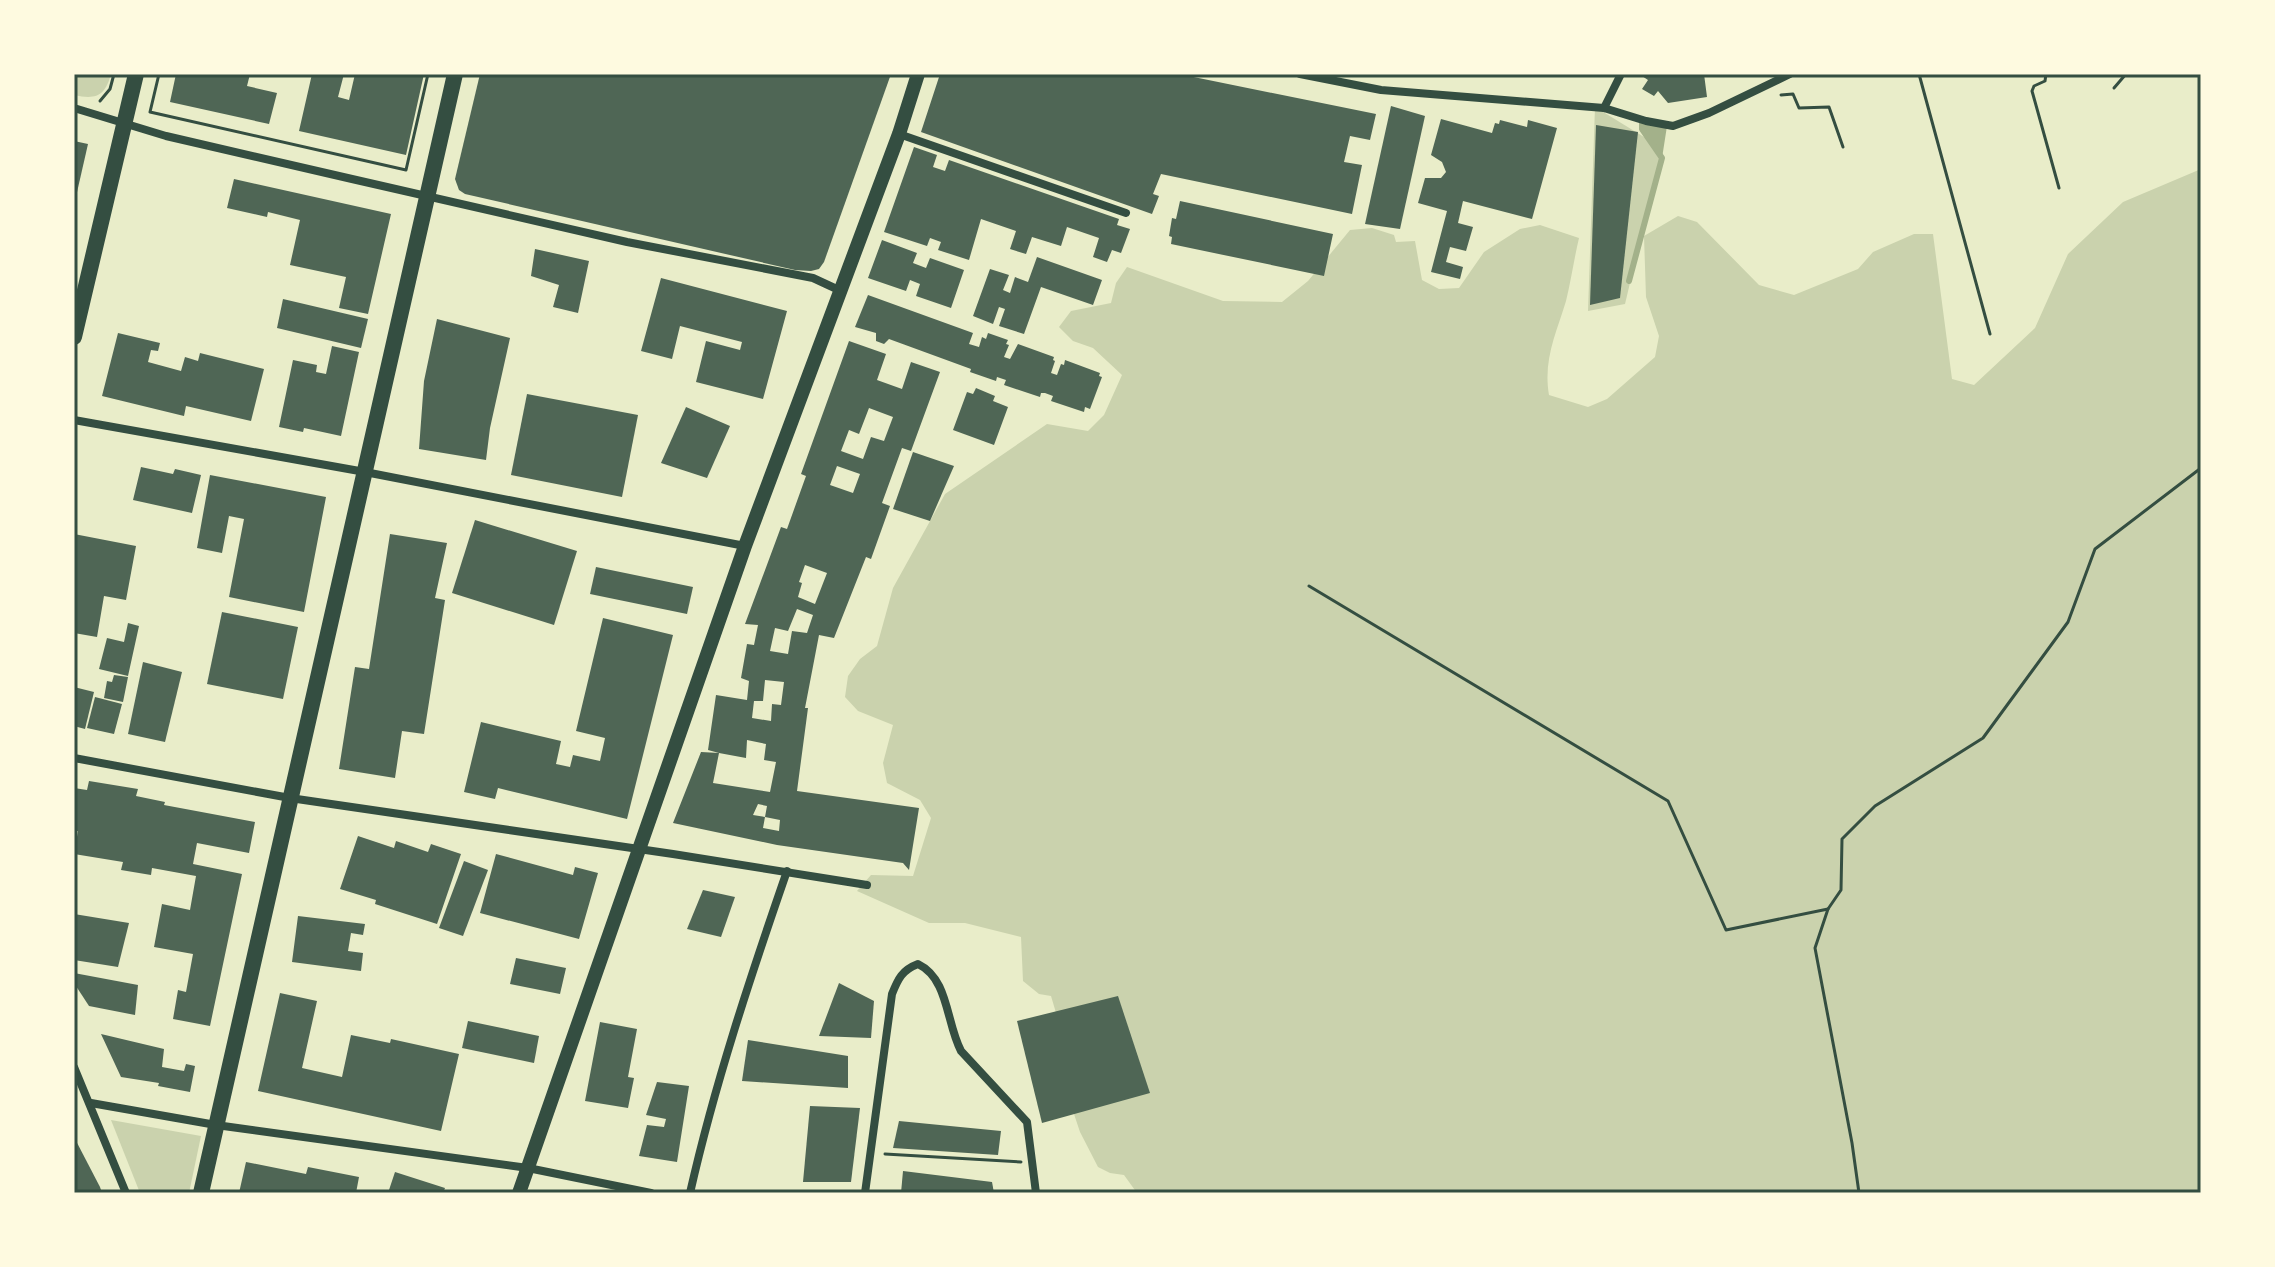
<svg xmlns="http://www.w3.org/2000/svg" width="2275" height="1267" font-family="Figtree,sans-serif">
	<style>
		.green { fill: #cad2ad }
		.water { fill: #a3b18a }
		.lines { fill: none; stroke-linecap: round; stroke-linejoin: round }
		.stream { stroke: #a3b18a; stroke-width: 6 }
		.building { fill: #4f6655; fill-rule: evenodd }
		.path { stroke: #344e41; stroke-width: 3 }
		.minor { stroke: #344e41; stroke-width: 8 }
		.tertiary { stroke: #344e41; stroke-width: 14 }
		.secondary { stroke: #344e41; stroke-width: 16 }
		.neatline { fill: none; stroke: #344e41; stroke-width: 3 }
	</style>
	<rect width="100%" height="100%" fill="#e9edc9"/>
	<!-- green -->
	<g class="green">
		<path d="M74,74H111C105,96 96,100 74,95Z"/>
		<polygon points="1595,107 1662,148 1625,304 1588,311"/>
		<path d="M2201,169V1193H1137L1124,1175L1110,1173L1098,1167L1080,1132L1074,1114L1065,1043L1051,996L1039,994L1023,981L1021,937L965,923H929L857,891L871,875L913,876L931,818L920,800L887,783L883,763L893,725L858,711L845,697L848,676L860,659L877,646L893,588L945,494L1047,424L1088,431L1104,415L1122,375L1093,348L1073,341L1059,327L1071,311L1111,303L1116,283L1127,267L1223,301L1282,302L1308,281L1350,230L1372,228L1394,235L1396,242L1415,241L1422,280L1439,289L1459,288L1484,252L1520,229L1540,225L1579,238C1574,259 1571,281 1566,301C1556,334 1543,360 1549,395L1588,407L1607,399L1655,357L1659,336L1646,297L1644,236L1678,216L1697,222L1759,285L1794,295L1858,269L1873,252L1914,234H1933L1952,379L1974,385L2035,328L2068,254L2123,202Z"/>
		<polygon points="111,1120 201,1136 189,1193 140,1193"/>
	</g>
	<!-- water -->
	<polygon class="water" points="1642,120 1667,126 1662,158 1642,129"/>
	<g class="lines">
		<!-- stream -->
		<polyline class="stream" points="1629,281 1662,158 1642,129 1642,120"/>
	</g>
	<!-- building -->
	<g class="building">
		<polygon points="176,74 250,74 247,86 277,93 269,124 170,102"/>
		<polygon points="312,74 344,74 338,97 349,100 355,74 424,74 406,155 299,131"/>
		<polygon points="480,74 891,74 824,262 819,269 811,271 795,270 465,194 459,190 455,179"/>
		<polygon points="940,74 1179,74 1376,114 1370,140 1350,136 1344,162 1362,165 1352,214 1161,174 1153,194 1159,196 1152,214 921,132"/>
		<polygon points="1639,74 1704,74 1707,97 1668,103 1658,91 1654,96 1642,89 1648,80"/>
		<polygon points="1391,106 1425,116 1400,229 1365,224"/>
		<polygon points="1441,119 1492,133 1495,123 1499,124 1500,120 1527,127 1528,120 1557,128 1532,219 1463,201 1458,223 1473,227 1466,251 1450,247 1446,262 1463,267 1460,279 1431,272 1447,211 1418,203 1425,178 1441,178 1446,172 1442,162 1431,155"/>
		<polygon points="1596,125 1638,132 1620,298 1590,305"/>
		<polygon points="74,141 88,144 75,201 74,201"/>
		<polygon points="914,147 937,155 933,167 945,171 949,160 1119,219 1117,225 1130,229 1121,253 1112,250 1107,262 1093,257 1099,238 1067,227 1061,246 1032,237 1026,254 1010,249 1016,231 981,219 969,260 938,250 941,242 930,238 927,246 884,232"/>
		<polygon points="234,179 391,214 368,314 339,308 346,277 290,265 300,220 268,212 267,217 227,208"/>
		<polygon points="1180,201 1333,234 1324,276 1171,244 1172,237 1169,236 1172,218 1176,219"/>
		<polygon points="882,240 917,253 913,263 926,268 930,258 964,270 951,308 916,296 920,284 910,280 906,291 868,278"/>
		<polygon points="535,249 589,261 578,313 553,307 559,285 531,276"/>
		<polygon points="1037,257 1102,280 1093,305 1041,287 1024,334 999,326 1005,309 999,307 993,324 973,316 990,269 1009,275 1003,290 1010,293 1015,277 1028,282"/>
		<polygon points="661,278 787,311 763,399 696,382 706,341 740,350 742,342 680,326 672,359 641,351"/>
		<polygon points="868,295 973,333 969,344 979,347 982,337 986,339 988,333 1008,340 1006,344 1009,345 1004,357 1010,359 1018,344 1054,357 1053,360 1055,361 1051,373 1057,375 1061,364 1064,365 1065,360 1100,373 1099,376 1102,377 1090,409 1085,407 1084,412 1051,401 1053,396 1045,393 1041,393 1040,397 1004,385 1006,380 997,377 996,381 970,372 971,369 889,339 884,344 876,341 876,333 855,327"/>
		<polygon points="283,299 368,319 361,348 277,328"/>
		<polygon points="437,319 510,338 490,428 486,460 419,449 424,381"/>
		<polygon points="118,333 160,343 158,351 151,350 148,362 181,371 185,357 198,361 200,353 264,369 251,421 186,406 184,416 102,396"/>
		<path d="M849,341L886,354L877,380L902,389L911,362L940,372L911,451L902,448L882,503L890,506L871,559L866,557L834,638L819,635L805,708H808L797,791L919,808L909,870L903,863L777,845L673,823L701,752L719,753L708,750L716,695L747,700L749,681L741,678L747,644L754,645L758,625L745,624L781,527L787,529L806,476L801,474ZM869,408L893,417L884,441L871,437L863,459L841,451L849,430L859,434ZM837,466L860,474L853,493L830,485ZM805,565L827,573L815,604L798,597L802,583L799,582ZM797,609L813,615L807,633L792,631L788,654L770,651L775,628L788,631ZM765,680L784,682L781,705L772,704L771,721L752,718L754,701H763ZM747,740L766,744L764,760L776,762L770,792L713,783L719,753L746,758ZM758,804L767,806L765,817L780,820L779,831L763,828L765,817L753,815Z"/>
		<polygon points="332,346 359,352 341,436 304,428 303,432 279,427 293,360 317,365 316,372 326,374"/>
		<polygon points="976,388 995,396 993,401 1008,407 994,445 953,430 967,392 973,394"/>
		<polygon points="527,394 638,415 622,497 511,475"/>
		<polygon points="686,407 730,426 707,478 661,463"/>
		<polygon points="913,452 954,466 930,521 893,509"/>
		<polygon points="141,467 173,474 175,469 201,475 192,513 133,500"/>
		<polygon points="210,475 326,497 304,612 229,597 244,519 229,516 222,553 197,548"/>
		<polygon points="475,520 577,551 554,625 452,593"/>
		<polygon points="74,534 136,546 126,600 104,596 97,637 74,633"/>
		<polygon points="390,534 447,543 435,598 445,600 424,734 402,731 395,778 339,769 355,667 369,669"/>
		<polygon points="596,567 693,587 687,614 590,594"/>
		<polygon points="222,612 298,627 283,699 207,684"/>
		<polygon points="603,618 673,635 627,819 498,788 495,799 464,792 481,722 561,741 556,764 570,767 573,755 600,761 605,738 576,731"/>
		<polygon points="128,623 139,626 128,676 99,669 107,638 124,642"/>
		<polygon points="143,662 182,672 165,742 128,734"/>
		<polygon points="114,675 128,677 123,702 104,698 107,681 112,682"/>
		<polygon points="74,687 94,692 85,729 74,726"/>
		<polygon points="95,697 122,704 114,734 87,728"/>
		<polygon points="89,781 138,789 136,796 165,802 164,805 255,822 249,853 197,843 193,864 242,874 210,1026 173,1019 178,990 186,992 193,954 154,947 162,904 190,910 196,876 152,868 151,875 121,870 123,862 74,854 78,831 74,831 74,788 87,790"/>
		<polygon points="358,836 394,848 396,841 428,852 431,844 461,854 437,924 375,904 376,900 340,889"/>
		<polygon points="496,854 573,875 575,867 598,873 579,939 480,913"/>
		<polygon points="464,861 488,870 463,936 439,928"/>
		<polygon points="703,890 735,897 721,937 687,929"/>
		<polygon points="74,914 129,923 118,967 74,960"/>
		<polygon points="298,916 365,924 363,935 351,933 348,951 363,953 361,971 292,962"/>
		<polygon points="516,958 566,968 560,994 510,984"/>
		<polygon points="74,973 138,985 135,1015 89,1006 74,983"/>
		<polygon points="839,983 874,1001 871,1038 819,1036"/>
		<polygon points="280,993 317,1001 302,1068 342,1077 351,1035 390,1043 391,1039 459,1054 441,1131 258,1091"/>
		<polygon points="1118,996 1150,1093 1042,1123 1017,1021"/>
		<polygon points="468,1021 539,1036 534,1063 462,1048"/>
		<polygon points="600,1022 637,1029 628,1077 634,1078 628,1108 585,1101"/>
		<polygon points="101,1034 164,1049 162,1067 184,1071 186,1064 195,1066 190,1092 158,1086 159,1083 121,1077"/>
		<polygon points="748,1040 848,1056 848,1088 742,1081"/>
		<polygon points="657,1082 689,1086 677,1162 639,1156 647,1125 664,1127 666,1119 646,1115"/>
		<polygon points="810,1106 860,1108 851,1182 803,1182"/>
		<polygon points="899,1121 1001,1131 998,1155 893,1148"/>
		<polygon points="74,1137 100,1187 102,1193 74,1193"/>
		<polygon points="246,1162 306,1174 308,1167 359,1177 356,1193 239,1193"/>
		<polygon points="903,1171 992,1182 994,1193 901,1193"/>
		<polygon points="395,1172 445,1188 443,1193 388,1193"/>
	</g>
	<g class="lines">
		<!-- path -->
		<g class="path">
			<polyline points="159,74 150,112 406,170 428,74"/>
			<polyline points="1919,74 1990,334"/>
			<polyline points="2046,74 2045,81 2034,86 2032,91 2059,188"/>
			<polyline points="2114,88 2126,74"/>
			<polyline points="1781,95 1793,94 1799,108 1829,107 1843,147"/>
			<polyline points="100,101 110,89 114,74"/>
			<polyline points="1309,586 1668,801 1726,930 1828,909"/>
			<polyline points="885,1154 1021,1162"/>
			<polyline points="1859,1193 1852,1143 1815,948 1828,909 1841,890 1842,839 1875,806 1983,738 2068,622 2095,549 2201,468"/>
		</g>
		<!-- minor -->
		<g class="minor">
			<polyline points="1300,74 1381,90 1604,108 1646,121 1673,126 1709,113 1790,74"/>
			<polyline points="74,108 166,136 352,179 627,242 813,278 841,291"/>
			<polyline points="1604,108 1621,74"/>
			<polyline points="899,134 1126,213"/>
			<polyline points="74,420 365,472 745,546"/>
			<polyline points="74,758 290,798 673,854 867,885"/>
			<polyline points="74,1067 126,1193"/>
			<polyline points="91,1103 216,1125 528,1168 651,1193"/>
			<path d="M690,1193C715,1083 750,978 787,871"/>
			<path d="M865,1193L892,994C898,979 902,970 918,964C949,979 946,1023 961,1051L1027,1122L1036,1193"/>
		</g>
		<!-- tertiary -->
		<polyline class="tertiary" points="519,1193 745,546 899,134 918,74"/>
		<!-- secondary -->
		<g class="secondary">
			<polyline points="74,337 136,74"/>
			<polyline points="201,1193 455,74"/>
		</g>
	</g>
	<!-- border -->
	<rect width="2275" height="1267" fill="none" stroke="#fefae0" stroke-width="152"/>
	<rect x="76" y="76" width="2123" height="1115" class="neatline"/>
</svg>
